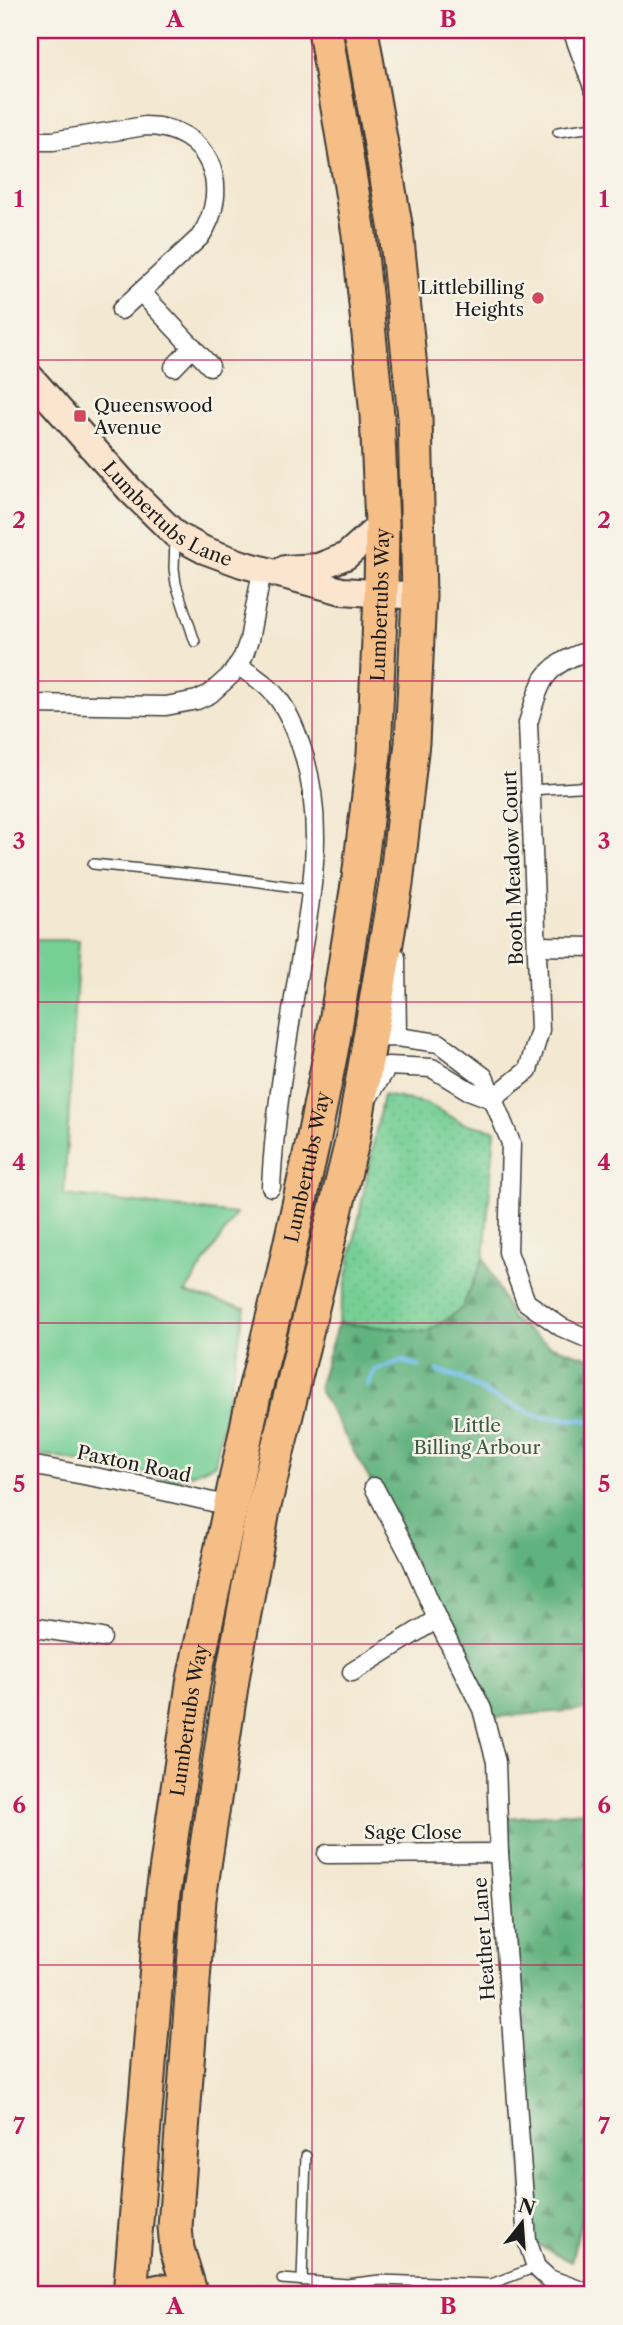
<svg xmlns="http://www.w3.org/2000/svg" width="623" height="2325" font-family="'Libre Caslon Text',serif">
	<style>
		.grass { fill: url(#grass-dots); stroke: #497658; stroke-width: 2 }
		.forest { fill: url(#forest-firs); stroke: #3e674d; stroke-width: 2 }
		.green { fill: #76cf95; stroke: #497658; stroke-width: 2 }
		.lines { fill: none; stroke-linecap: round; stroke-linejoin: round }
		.stream { stroke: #71beeb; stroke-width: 5 }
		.lane-casing { stroke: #3c3b37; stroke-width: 12 }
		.street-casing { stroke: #3c3b37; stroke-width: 21 }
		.secondary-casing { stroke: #3c3b37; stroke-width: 30 }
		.highway-casing { stroke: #3c3b37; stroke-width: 37 }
		.lane { stroke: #fff; stroke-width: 9 }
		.street { stroke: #fff; stroke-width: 18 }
		.secondary { stroke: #fbe5cf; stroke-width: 26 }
		.highway { stroke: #f6be87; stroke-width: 33 }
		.grid { fill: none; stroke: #c2185b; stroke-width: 2; stroke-opacity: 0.55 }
		.poi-dot { fill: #d1495b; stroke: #f7f3e8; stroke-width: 2.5 }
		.labels { text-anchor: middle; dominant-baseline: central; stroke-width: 5; stroke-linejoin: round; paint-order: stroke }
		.poi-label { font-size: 19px; fill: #1c1c1c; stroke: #f7f3e8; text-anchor: end }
		.street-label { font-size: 19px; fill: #1c1c1c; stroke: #f7f3e8 }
		.park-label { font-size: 19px; fill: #3c5b46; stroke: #f7f3e8 }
		.neatline { fill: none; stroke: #c2185b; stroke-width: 2.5 }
		.grid-label { font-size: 23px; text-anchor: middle; font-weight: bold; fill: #c2185b }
	</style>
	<defs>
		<pattern id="grass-dots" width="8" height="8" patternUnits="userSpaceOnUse" patternTransform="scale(1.75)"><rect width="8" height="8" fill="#76cf95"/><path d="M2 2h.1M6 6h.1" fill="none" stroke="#66b180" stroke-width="1.8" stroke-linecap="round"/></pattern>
		<pattern id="forest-firs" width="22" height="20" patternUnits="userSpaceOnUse" patternTransform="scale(1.75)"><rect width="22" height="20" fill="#60b27e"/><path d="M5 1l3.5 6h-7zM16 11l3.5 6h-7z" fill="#4e9066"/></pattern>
	</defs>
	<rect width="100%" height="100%" fill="#f7f3e8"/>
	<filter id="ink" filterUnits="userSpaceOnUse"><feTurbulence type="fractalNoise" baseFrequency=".0143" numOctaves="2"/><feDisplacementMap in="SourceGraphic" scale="14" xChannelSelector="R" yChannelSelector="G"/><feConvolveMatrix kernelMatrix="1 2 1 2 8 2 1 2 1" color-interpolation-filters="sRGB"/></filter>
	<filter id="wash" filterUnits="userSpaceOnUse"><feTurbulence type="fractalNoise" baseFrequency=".00686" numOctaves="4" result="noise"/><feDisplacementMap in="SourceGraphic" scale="28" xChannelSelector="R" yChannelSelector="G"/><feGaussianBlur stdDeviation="1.57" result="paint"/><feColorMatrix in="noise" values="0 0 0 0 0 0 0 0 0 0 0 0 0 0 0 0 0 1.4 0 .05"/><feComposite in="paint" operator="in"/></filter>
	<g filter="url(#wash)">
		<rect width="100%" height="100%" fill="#f3e8d1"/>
		<!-- grass -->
		<polygon class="grass" points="383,1095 425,1103 463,1123 495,1130 484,1258 462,1309 428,1332 338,1323"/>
		<!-- forest -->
		<g class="forest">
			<polygon points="484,1258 512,1319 549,1345 593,1359 593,1749 591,1709 484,1718 402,1537 318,1388 338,1323 428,1332 462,1308"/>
			<polygon points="593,1810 593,2173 571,2262 527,2240 498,1819"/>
		</g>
		<!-- green -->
		<polygon class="green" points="30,940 79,940 64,1195 236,1214 185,1293 245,1308 215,1464 176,1480 50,1456 30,1455"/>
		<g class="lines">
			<!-- stream -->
			<g class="stream">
				<polyline points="438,1371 461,1378 489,1395 538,1416 593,1421"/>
				<polyline points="368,1385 374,1371 402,1361 419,1366"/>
			</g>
		</g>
	</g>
	<g filter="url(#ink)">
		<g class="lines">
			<!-- lane casing -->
			<g class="lane-casing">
				<g id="lane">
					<polyline points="558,132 593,127"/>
					<polyline points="175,539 174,568 176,584 195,642"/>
					<polyline points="531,790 593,786"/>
					<polyline points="93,864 230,878 310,889"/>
					<polyline points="282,2279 347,2284 380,2280 491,2284 536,2267"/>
					<polyline points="302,2281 306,2156"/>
					<polyline points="461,2295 462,2284"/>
				</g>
			</g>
			<!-- street casing -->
			<g class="street-casing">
				<g id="street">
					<polyline points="572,30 593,87"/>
					<path d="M30,141H53L145,126C209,126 234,187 200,237L121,310"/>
					<polyline points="141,292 210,366"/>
					<polyline points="174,367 193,347"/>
					<path d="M237,666C275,686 288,707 301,746C330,830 307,914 294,998C284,1061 274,1124 271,1187"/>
					<polyline points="30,704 166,706 197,700 210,694 231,675 243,657 249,640 262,571"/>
					<polyline points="537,946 593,947"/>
					<polyline points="396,957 397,1037"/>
					<polyline points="364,1038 397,1037 439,1043 484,1077 511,1143 508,1252 526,1302 561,1327 593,1341"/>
					<polyline points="369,1096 388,1066 432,1068 468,1090 492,1099"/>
					<path d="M492,1099L528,1070L540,1030L528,723C538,692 539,671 572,657C579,654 585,651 593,651"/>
					<polyline points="30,1465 137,1485 230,1506"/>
					<polyline points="374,1487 412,1560 437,1619"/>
					<polyline points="30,1627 102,1638"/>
					<polyline points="352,1672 437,1619 482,1709 496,1762 499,1853 527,2240 536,2267 549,2279 593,2295"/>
					<polyline points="327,1854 499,1853"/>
				</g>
			</g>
			<!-- secondary casing -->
			<g class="secondary-casing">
				<g id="secondary">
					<path id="s1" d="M30,377L130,490L176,535L204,550L242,564L342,591L419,596"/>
					<polyline points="285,569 318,567 346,556 382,524"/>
				</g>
			</g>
			<!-- highway casing -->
			<g class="highway-casing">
				<g id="highway">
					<path id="s2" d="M130,2295L163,1893L193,1684L255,1390L282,1282L314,1137L333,1041L359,878L374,754L381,594L382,524L377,415L359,234L325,30"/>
					<polyline points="142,2295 160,2291 183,2295"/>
					<polyline points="191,2295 177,2249 175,2227 199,1899 233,1673 263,1510 353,1138 396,884 412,743 419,596 415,417 396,230 361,30"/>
				</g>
			</g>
			<!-- lane -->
			<use href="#lane" class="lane"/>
			<!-- street -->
			<use href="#street" class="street"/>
			<!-- secondary -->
			<use href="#secondary" class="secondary"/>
			<!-- highway -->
			<use href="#highway" class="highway"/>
		</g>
	</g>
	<!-- grid -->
	<path class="grid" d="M312,30V2295M30,360H593M30,681H593M30,1002H593M30,1323H593M30,1644H593M30,1965H593"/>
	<!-- markers -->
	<g class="poi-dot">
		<circle cx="538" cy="298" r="7"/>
		<rect x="73" y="409" width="14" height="14" rx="3.5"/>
	</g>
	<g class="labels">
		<!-- poi labels -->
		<g class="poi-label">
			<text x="524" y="287">Littlebilling<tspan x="524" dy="22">Heights</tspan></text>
			<text x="94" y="405" text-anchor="start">Queenswood<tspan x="94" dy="22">Avenue</tspan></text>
		</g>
		<!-- street labels -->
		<g class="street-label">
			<text stroke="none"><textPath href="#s1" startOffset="196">Lumbertubs Lane</textPath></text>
			<text stroke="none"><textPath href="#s2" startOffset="1712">Lumbertubs Way</textPath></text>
			<text transform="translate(513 868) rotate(-92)">Booth Meadow Court</text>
			<text stroke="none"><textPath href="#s2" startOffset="1144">Lumbertubs Way</textPath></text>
			<text transform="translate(134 1464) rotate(12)">Paxton Road</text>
			<text stroke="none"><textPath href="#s2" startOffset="578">Lumbertubs Way</textPath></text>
			<text x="413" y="1832">Sage Close</text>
			<text transform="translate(484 1939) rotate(-94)">Heather Lane</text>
		</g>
		<!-- park labels -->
		<g class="park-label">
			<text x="477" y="1425">Little<tspan x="477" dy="22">Billing Arbour</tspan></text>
		</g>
	</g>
	<!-- margin -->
	<rect width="623" height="2325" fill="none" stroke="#f7f3e8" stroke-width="77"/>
	<!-- north arrow -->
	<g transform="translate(522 2223) rotate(17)" stroke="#f7f3e8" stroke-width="5" paint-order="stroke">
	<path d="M0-5L12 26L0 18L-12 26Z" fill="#1c1c1c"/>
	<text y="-10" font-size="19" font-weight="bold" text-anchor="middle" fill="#1c1c1c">N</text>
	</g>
	<rect x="38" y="38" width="546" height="2248" class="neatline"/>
	<g class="grid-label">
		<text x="175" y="27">A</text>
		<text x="448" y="27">B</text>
		<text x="19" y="207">1</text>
		<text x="604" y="207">1</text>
		<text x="19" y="528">2</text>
		<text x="604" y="528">2</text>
		<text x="19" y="849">3</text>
		<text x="604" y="849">3</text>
		<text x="19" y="1170">4</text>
		<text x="604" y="1170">4</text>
		<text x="19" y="1492">5</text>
		<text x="604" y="1492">5</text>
		<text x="19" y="1813">6</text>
		<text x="604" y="1813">6</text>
		<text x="19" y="2134">7</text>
		<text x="604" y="2134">7</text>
		<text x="175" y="2314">A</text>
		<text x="448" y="2314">B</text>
	</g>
</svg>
